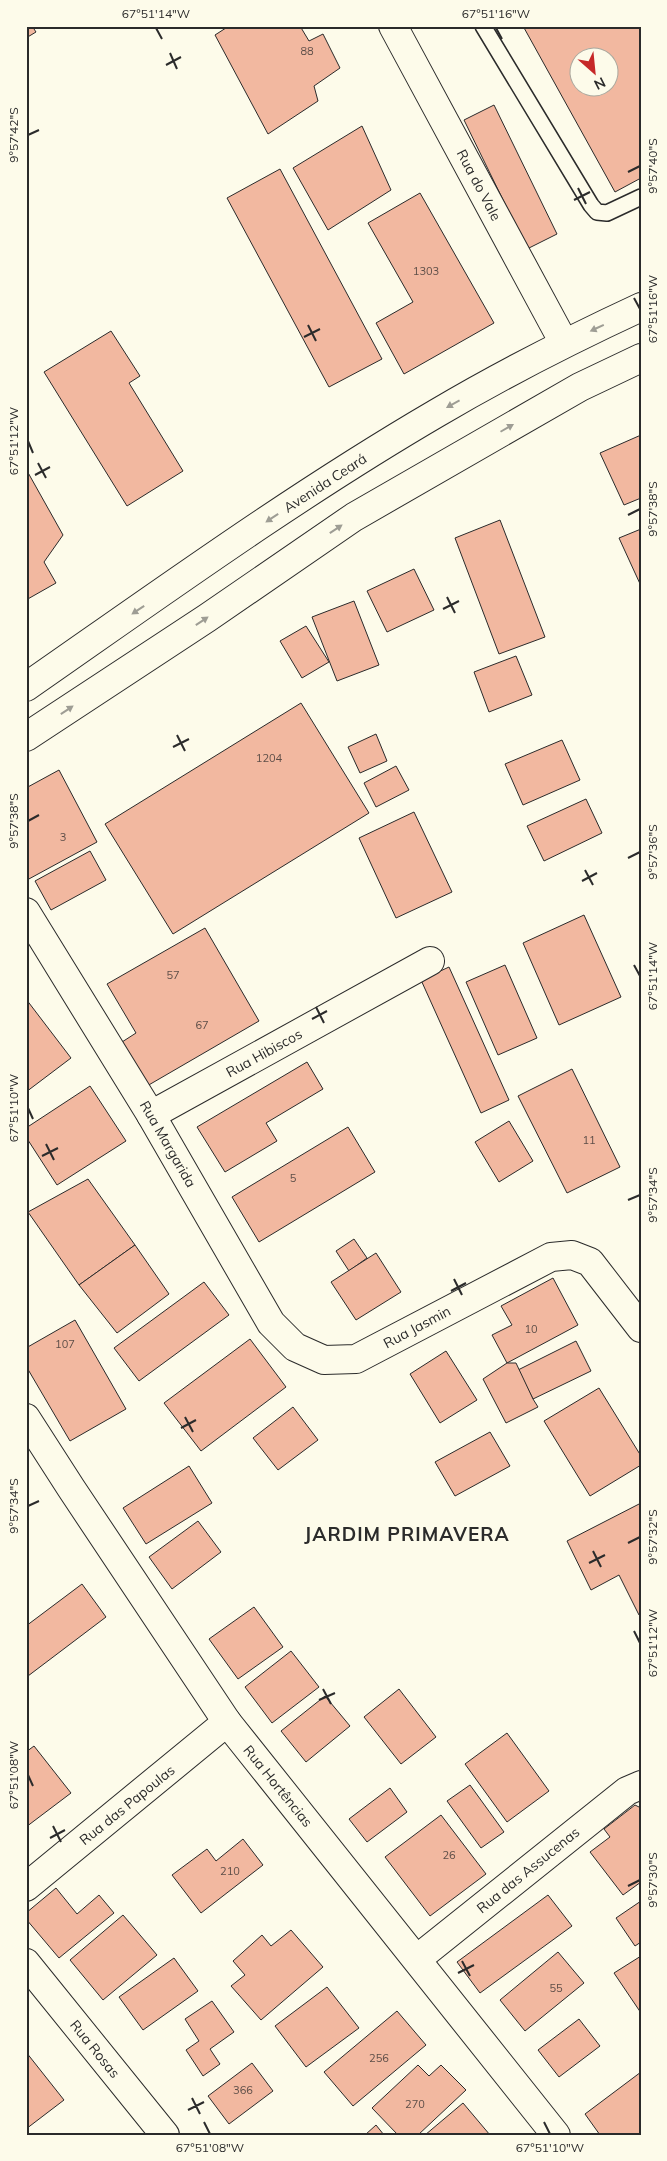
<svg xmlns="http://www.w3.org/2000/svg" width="667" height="2161" font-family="Mulish,sans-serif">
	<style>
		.building { fill: #f2b8a0; stroke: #2b2b2b; fill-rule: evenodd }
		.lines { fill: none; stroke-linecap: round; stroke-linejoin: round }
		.lane-casing { stroke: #2b2b2b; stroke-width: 18 }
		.street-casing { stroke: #2b2b2b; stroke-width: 30 }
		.primary-casing { stroke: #2b2b2b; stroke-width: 30 }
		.lane { stroke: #fdfbea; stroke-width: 15 }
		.street { stroke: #fdfbea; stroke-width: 28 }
		.primary { stroke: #fdfbea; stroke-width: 28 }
		.oneway { fill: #9e9d94 }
		.ticks { fill: none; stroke: #2b2b2b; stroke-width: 2 }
		.labels { text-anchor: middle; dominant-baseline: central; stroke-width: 4; stroke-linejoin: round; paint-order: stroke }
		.number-label { font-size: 11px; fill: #5d4e48 }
		.street-label { font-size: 14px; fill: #2b2b2b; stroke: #fdfbea }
		.district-label { font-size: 19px; font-weight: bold; letter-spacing: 1px; fill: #2b2b2b; stroke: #fdfbea }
		.neatline { fill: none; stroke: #2b2b2b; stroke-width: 2 }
		.ticks-label { font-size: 12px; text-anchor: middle; fill: #2b2b2b }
	</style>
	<rect width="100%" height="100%" fill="#fdfbea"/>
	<!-- building -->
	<g class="building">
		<polygon points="26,26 32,26 36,32 26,38"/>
		<polygon points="229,26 300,26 309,41 323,34 340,68 314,86 318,101 268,134 215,35"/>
		<path d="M523,26H641V178L615,192ZM580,58H610V88H580Z"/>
		<polygon points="494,105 557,234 527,249 464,120"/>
		<polygon points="362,126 391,190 328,230 293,168"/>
		<polygon points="280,169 382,359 329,387 227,198"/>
		<polygon points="420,193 494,323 404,374 376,323 413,302 368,223"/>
		<polygon points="111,331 140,376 129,383 183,471 127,506 44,372"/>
		<polygon points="641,435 641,498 624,505 600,453"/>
		<polygon points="26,469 63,535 44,562 56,583 26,600"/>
		<polygon points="500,520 545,637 499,654 455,538"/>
		<polygon points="641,529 641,586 619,538"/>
		<polygon points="414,569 434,610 387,632 367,591"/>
		<polygon points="354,601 379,665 337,681 312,617"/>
		<polygon points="306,626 329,662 302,678 280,641"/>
		<polygon points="516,656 532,695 489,712 474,672"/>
		<polygon points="301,703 369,813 173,934 105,824"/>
		<polygon points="376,734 387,761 360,773 348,747"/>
		<polygon points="562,740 580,780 523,805 505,764"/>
		<polygon points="396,766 409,790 376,807 364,783"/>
		<polygon points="59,770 97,842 27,880 26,788"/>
		<polygon points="586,799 602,833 544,861 527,826"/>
		<polygon points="414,812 452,892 396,918 359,838"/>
		<polygon points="90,851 106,880 51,910 35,881"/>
		<polygon points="584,915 621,997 559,1025 523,943"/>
		<polygon points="205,928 259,1021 147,1086 122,1042 136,1033 107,984"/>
		<polygon points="505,965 537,1038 498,1055 466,982"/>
		<polygon points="449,967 509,1100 481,1113 421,980"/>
		<polygon points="26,999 71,1058 26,1092"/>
		<polygon points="307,1062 323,1089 266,1123 277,1141 225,1172 197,1127"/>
		<polygon points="572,1069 620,1167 567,1193 518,1096"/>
		<polygon points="90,1086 126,1141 57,1185 26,1137 26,1128"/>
		<polygon points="509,1121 533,1161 499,1182 475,1142"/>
		<polygon points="348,1127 375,1172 259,1242 232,1197"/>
		<polygon points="88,1179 135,1245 79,1285 28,1212"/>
		<polygon points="354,1239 367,1258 349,1271 336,1251"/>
		<polygon points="135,1245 169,1294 117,1333 79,1285"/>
		<polygon points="376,1253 401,1292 356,1320 331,1282"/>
		<polygon points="553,1278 578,1325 507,1363 492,1335 512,1325 501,1306"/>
		<polygon points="204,1282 229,1315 139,1381 114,1348"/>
		<polygon points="75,1320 126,1409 70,1441 26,1366 26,1348"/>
		<polygon points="250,1339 286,1387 201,1451 164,1403"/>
		<polygon points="576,1341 591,1371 533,1399 518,1370"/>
		<polygon points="446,1351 477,1400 440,1423 410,1374"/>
		<polygon points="507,1363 516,1363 533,1399 538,1407 506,1423 483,1379"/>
		<polygon points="599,1388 641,1456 641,1465 590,1496 544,1421"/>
		<polygon points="293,1407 318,1440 278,1470 253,1438"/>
		<polygon points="490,1432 510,1466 455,1496 435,1462"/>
		<polygon points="189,1466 212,1503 146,1544 123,1508"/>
		<polygon points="641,1503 641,1614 639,1615 619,1575 591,1590 567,1541"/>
		<polygon points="198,1521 221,1552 172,1589 149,1557"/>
		<polygon points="82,1584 106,1617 28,1676 26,1626"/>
		<polygon points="254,1607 283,1647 238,1679 209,1639"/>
		<polygon points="291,1651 319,1687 272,1723 245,1687"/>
		<polygon points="399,1689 436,1737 401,1764 364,1717"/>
		<polygon points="325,1696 350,1726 306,1762 281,1731"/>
		<polygon points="507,1733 549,1791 507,1822 465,1764"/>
		<polygon points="34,1746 71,1793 26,1827 26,1752"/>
		<polygon points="470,1785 504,1832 481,1848 447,1801"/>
		<polygon points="390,1788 407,1812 367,1842 349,1819"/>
		<polygon points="635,1805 641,1808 641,1882 623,1895 590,1852 610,1837 604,1829"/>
		<polygon points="441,1815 486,1874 430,1916 385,1857"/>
		<polygon points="243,1839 263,1865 201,1913 172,1875 207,1849 216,1861"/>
		<polygon points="56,1888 77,1914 99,1895 114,1913 59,1958 26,1919 26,1913"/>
		<polygon points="548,1895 572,1926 480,1993 457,1962"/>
		<polygon points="641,1901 641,1942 635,1946 616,1918"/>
		<polygon points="123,1915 157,1955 103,2000 70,1960"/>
		<polygon points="291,1930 323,1967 261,2020 231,1986 245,1975 233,1961 262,1935 271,1946"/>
		<polygon points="558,1952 584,1983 525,2031 500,2000"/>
		<polygon points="641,1956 641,2013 614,1973"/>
		<polygon points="174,1958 198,1991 143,2030 119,1997"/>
		<polygon points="327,1987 359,2028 306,2067 275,2026"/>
		<polygon points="212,2001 234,2032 210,2049 220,2064 203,2076 186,2050 199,2041 185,2019"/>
		<polygon points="397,2011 426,2045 353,2106 324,2072"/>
		<polygon points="579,2019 600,2046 559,2077 538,2050"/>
		<polygon points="26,2052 64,2100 26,2129"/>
		<polygon points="252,2063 273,2091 229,2124 208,2096"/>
		<polygon points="418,2065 429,2076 441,2065 466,2090 418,2135 398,2135 372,2108"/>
		<polygon points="641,2072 641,2135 600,2135 585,2114"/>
		<polygon points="463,2103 490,2135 425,2135"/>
		<polygon points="376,2125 384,2135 365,2135"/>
	</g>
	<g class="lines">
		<!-- lane casing -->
		<g class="lane-casing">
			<polyline id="lane" points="483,26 591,205 597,212 607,213 641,197"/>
		</g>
		<!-- street casing -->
		<g class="street-casing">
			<g id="street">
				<polyline points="393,26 564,343"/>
				<polyline points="26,912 151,1115 271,1323 295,1347 324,1360 356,1359 551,1257 572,1255 590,1262 641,1328"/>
				<polyline points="151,1115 430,961"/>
				<polyline points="26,1418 71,1488 227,1722 556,2135"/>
				<polyline points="26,1887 227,1722"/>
				<polyline points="417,1959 627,1791 641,1785"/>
				<polyline points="26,1963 165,2135"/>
			</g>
		</g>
		<!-- primary casing -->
		<g class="primary-casing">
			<g id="primary">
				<path d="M26,687C161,593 295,496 437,413C503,374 572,339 641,307"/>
				<polyline points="26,737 207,618 354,517 580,387 641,358"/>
			</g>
		</g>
		<!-- lane -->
		<use href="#lane" class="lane"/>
		<!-- street -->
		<use href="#street" class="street"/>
		<!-- primary -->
		<use href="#primary" class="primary"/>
	</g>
	<!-- one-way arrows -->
	<defs><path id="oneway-solid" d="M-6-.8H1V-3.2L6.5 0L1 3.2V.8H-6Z" transform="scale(1.25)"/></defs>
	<g class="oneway">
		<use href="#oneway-solid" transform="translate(597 328) rotate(155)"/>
		<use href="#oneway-solid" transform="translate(453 404) rotate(151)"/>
		<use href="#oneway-solid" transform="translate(507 428) rotate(-30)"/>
		<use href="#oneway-solid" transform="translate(272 518) rotate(146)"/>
		<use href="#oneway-solid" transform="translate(336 529) rotate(-34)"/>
		<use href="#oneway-solid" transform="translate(138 610) rotate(146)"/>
		<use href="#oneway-solid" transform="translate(202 621) rotate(-34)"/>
		<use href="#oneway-solid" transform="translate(67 710) rotate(-34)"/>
	</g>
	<!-- ticks -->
	<path class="ticks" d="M156,28L162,39M496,28L502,39M170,53L177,69M166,65L181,57M28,135L39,130M628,172L640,166M578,188L586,204M574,200L590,192M634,298L640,309M308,325L316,341M304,337L320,329M28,441L33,453M38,463L46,478M35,475L50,467M628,515L640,509M447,597L455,613M443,609L459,601M177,735L185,751M173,747L189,739M28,821L39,815M628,858L640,852M585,870L593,885M582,881L597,873M634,965L640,976M316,1007L324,1023M312,1019L327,1011M28,1108L33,1119M46,1144L54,1160M42,1156L58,1148M628,1200L640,1195M454,1279L462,1295M451,1291L466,1283M185,1417L193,1432M181,1428L196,1420M28,1506L39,1501M628,1543L640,1537M593,1551L601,1567M589,1563L605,1555M634,1631L640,1643M323,1689L331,1704M319,1700L335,1693M28,1775L33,1786M53,1826L61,1842M50,1838L65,1830M628,1886L640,1880M462,1961L470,1976M458,1973L474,1965M192,2098L200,2114M188,2110L204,2102M204,2122L210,2134M544,2122L550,2134"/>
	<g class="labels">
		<!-- number labels -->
		<g class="number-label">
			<text x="307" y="51">88</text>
			<text x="426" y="271">1303</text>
			<text x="269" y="758">1204</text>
			<text x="63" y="837">3</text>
			<text x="173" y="975">57</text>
			<text x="202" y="1025">67</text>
			<text x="589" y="1140">11</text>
			<text x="293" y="1178">5</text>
			<text x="531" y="1329">10</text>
			<text x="65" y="1344">107</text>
			<text x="449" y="1855">26</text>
			<text x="230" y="1871">210</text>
			<text x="556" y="1988">55</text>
			<text x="379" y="2058">256</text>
			<text x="243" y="2090">366</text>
			<text x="415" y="2104">270</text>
		</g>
		<!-- street labels -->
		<g class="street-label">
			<text transform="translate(479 185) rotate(62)">Rua do Vale</text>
			<text transform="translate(325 483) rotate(-33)">Avenida Ceará</text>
			<text transform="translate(264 1053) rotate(-29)">Rua Hibiscos</text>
			<text transform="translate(168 1144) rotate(60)">Rua Margarida</text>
			<text transform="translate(417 1327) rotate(-28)">Rua Jasmin</text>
			<text transform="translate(278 1786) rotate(51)">Rua Hortências</text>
			<text transform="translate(127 1805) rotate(-39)">Rua das Papoulas</text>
			<text transform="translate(528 1870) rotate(-39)">Rua das Assucenas</text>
			<text transform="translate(95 2049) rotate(51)">Rua Rosas</text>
		</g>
		<!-- district labels -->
		<g class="district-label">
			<text x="407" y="1534">JARDIM PRIMAVERA</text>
		</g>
	</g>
	<!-- border -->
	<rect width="667" height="2161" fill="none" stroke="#fdfbea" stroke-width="55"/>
	<!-- north arrow -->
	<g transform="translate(594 72) rotate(153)"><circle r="24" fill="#fdfbea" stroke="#a9a89e"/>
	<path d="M0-4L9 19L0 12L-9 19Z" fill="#c62828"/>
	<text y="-8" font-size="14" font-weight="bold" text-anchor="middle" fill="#2b2b2b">N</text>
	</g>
	<rect x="28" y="28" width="612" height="2106" class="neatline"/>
	<g class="ticks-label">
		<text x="156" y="18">67°51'14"W</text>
		<text x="496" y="18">67°51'16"W</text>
		<text transform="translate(14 135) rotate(-90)" y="4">9°57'42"S</text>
		<text transform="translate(653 166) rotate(-90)" y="4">9°57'40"S</text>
		<text transform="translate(653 309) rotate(-90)" y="4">67°51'16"W</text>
		<text transform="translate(14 441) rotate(-90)" y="4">67°51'12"W</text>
		<text transform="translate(653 509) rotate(-90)" y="4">9°57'38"S</text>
		<text transform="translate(14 821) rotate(-90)" y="4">9°57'38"S</text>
		<text transform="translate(653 852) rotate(-90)" y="4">9°57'36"S</text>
		<text transform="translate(653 976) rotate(-90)" y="4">67°51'14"W</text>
		<text transform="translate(14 1108) rotate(-90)" y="4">67°51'10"W</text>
		<text transform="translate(653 1195) rotate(-90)" y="4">9°57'34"S</text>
		<text transform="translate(14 1506) rotate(-90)" y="4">9°57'34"S</text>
		<text transform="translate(653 1537) rotate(-90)" y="4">9°57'32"S</text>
		<text transform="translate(653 1643) rotate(-90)" y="4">67°51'12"W</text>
		<text transform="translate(14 1775) rotate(-90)" y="4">67°51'08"W</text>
		<text transform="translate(653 1880) rotate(-90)" y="4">9°57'30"S</text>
		<text x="210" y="2152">67°51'08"W</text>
		<text x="550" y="2152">67°51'10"W</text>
	</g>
</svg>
